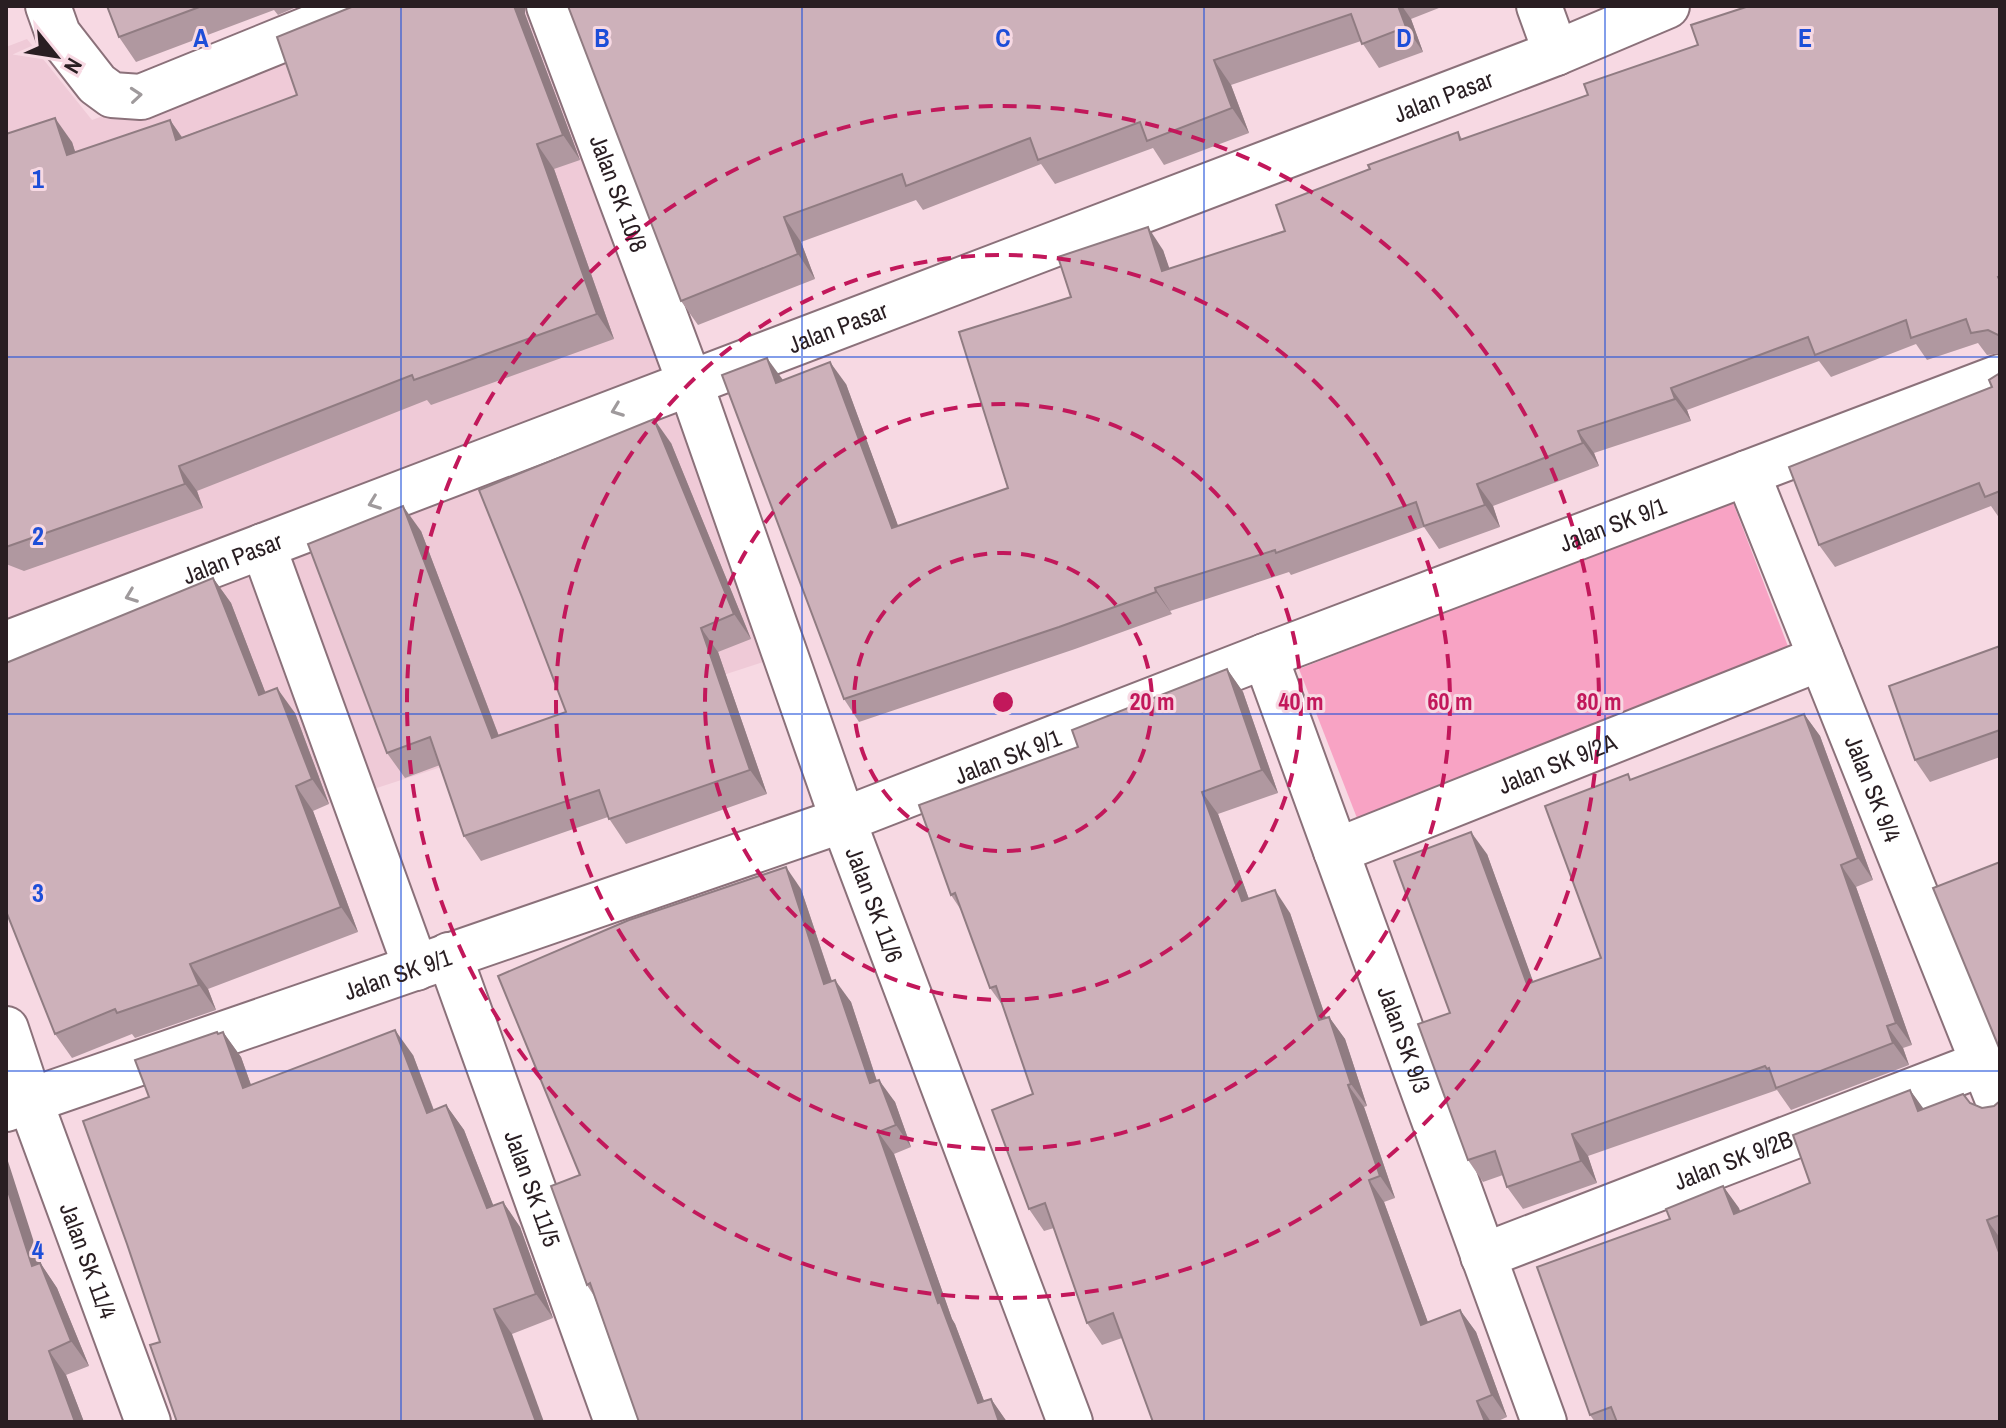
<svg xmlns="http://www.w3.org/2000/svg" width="2006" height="1428" font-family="'Archivo Narrow',sans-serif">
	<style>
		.built { fill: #efcad7 }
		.green { fill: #f8a3c4 }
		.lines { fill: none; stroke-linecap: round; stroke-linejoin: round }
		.minor-casing { stroke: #8b717a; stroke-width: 48 }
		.tertiary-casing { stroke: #8b717a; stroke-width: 48 }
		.minor { stroke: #fff; stroke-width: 44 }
		.tertiary { stroke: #fff; stroke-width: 44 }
		.wall { fill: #b098a0 }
		.shaded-wall { fill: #907c82 }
		.building { fill: #cdb1ba; stroke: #907c82; stroke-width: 2 }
		.oneway { stroke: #9f9a9c }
		.grid { fill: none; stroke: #1d4ed8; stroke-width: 2; stroke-opacity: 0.55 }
		.ring { fill: none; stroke: #c2185b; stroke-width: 4; stroke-dasharray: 14 10 }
		.labels { text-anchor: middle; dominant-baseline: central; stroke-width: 6; stroke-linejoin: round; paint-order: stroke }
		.street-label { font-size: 24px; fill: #291e22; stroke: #f7d9e3 }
		.grid-label { font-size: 26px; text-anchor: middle; font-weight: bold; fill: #1d4ed8; stroke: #f7d9e3; stroke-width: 6; stroke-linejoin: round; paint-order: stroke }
		.centre { fill: #c2185b; stroke: #f7d9e3; stroke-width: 4 }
		.ring-label { font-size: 24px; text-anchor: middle; font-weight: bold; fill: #c2185b; stroke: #f7d9e3; stroke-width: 6; stroke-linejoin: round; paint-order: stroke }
	</style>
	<rect width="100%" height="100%" fill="#f7d9e3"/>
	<!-- built -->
	<polygon class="built" points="404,6 541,6 766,661 6,909 6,47 27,39 92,120"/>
	<!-- green -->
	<polygon class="green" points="1732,500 1789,649 1357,818 1299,669"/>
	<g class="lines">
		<!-- minor casing -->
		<g class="minor-casing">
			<g id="minor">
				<polyline points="48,6 58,34 97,84 112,95 141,97 365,6"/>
				<path id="s1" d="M549,6L690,383L843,820L1070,1422"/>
				<polyline points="1539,6 1556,53"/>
				<path id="s2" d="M1747,473L2000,1105"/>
				<polyline points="263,546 416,968"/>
				<path id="s3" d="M1265,656L1544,1422"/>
				<path id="s4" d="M1336,851L1821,658"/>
				<path id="s5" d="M449,955L617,1422"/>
				<path id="s6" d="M6,1029L30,1101L148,1422"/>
				<path id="s7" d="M6,1109L843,820L1265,656L2000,377"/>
				<path id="s8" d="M1483,1256L1984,1063"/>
			</g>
		</g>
		<!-- tertiary casing -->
		<g class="tertiary-casing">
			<g id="tertiary">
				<path id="s9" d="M6,644L1556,53L1667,6"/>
			</g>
		</g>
		<!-- minor -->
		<use href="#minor" class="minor"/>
		<!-- tertiary -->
		<use href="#tertiary" class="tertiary"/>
	</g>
	<!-- wall -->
	<g class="wall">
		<polygon points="107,6 299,6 278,15 274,10 136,62 119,37"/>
		<polygon points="354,6 525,6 525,14 580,160 554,169 614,339 431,405 427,400 197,491 203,508 24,571 6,564 6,134 72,142 75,152 170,120 182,137 297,95"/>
		<polygon points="568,6 1444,6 1411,19 1423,52 1379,68 1361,41 1231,85 1249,133 1164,165 1153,148 1055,184 1041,164 923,210 916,200 801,242 815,279 698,325 681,301"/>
		<polygon points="2000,6 2000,353 1987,355 1978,343 1927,360 1916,344 1831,377 1819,361 1687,410 1691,421 1594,453 1599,466 1493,506 1500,527 1439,549 1424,527 1291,575 1289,572 1170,611 1172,614 1075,649 859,722 844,699 846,384 898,526 1008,488 1071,297 1163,250 1169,269 1285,231 1370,169 1458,132 1462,139"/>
		<polygon points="2000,373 2000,519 1991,506 1835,567 1819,545 1992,387"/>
		<polygon points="671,443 751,639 718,652 767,794 626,844 608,817 481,861 464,836 440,765 405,778 387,753 421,531 499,736 566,712"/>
		<polygon points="213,578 231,603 265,692 295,713 329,804 313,811 358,932 208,989 216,1010 135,1038 132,1034 72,1058 55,1034"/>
		<polygon points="2000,646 2000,757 1930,782 1915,760"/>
		<polygon points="1227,669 1243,692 1278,793 1218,814 1249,899 1290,913 1326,1018 1329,1017 1345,1039 1367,1106 1364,1107 1395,1198 1384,1202 1428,1323 1460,1310 1476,1332 1507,1417 1496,1422 1153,1422 1122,1338 1102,1345 1087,1323 1054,1228 1044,1231 1029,1209 1033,1094 1003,1006 990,988 961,910 951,895 1078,747"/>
		<polygon points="1804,714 1820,736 1873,880 1856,887 1912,1045 1903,1048 1909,1065 1791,1110 1777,1090 1588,1156 1597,1183 1523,1209 1507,1187 1503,1175 1483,1182 1468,1160 1450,1013 1487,854 1533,982 1601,958 1632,780"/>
		<polygon points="801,889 832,981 851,1002 877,1081 895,1102 911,1147 894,1154 952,1319 955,1324 984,1401 991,1399 1007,1422 639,1422 594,1296 587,1285 580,1175"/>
		<polygon points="223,1032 241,1057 251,1085 413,1055 434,1110 446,1105 464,1130 493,1205 503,1202 520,1227 553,1318 512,1334 160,1342 149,1097 219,1034"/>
		<polygon points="1910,1090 1923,1109 1970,1103 1982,1108 1994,1106 2000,1101 2000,1422 1595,1422 1590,1415 1670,1219 1723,1186 1740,1211 1810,1183"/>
		<polygon points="41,1264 57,1288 89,1366 66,1375 84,1422 6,1422"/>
	</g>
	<!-- shaded-wall -->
	<g class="shaded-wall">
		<polygon points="514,6 525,6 525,14 580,160 563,135"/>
		<polygon points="1398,6 1402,6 1411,19 1423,52 1406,27"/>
		<polygon points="1214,60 1231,85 1249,133 1232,108"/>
		<polygon points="55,118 72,142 84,179 67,155"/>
		<polygon points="170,120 187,145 176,140"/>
		<polygon points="537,144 554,169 614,339 597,314"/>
		<polygon points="784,217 801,242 815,279 798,254"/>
		<polygon points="1148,227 1163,250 1178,293 1162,271"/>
		<polygon points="767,358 783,380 792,405 776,383"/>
		<polygon points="830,362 846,384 907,550 892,528"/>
		<polygon points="1671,388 1687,410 1691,421 1675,399"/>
		<polygon points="654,419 671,443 751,639 734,614"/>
		<polygon points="1578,431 1594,453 1599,466 1583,443"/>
		<polygon points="179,466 197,491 203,508 185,484"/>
		<polygon points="1477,484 1493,506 1500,527 1485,505"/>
		<polygon points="403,506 421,531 509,763 492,738"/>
		<polygon points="213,578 231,603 276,720 259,695"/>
		<polygon points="1155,588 1170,611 1172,614 1156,592"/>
		<polygon points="701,628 718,652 767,794 750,770"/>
		<polygon points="1227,669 1243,692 1278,793 1262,770"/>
		<polygon points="277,688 295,713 329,804 312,779"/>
		<polygon points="1804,714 1820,736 1873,880 1858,858"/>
		<polygon points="296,786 313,811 358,932 341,907"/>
		<polygon points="1202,792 1218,814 1258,924 1242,901"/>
		<polygon points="1471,832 1487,854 1542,1006 1527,984"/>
		<polygon points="1841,865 1856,887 1912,1045 1896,1023"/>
		<polygon points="786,867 801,889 840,1006 824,984"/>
		<polygon points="1275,890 1290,913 1334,1042 1319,1020"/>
		<polygon points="190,964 208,989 216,1010 199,985"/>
		<polygon points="835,980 851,1002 885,1106 870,1083"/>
		<polygon points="1329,1017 1345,1039 1367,1106 1351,1084"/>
		<polygon points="1887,1026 1903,1048 1909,1065 1893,1043"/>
		<polygon points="395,1030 413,1055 444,1138 427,1113"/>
		<polygon points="223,1032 241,1057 261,1113 243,1088"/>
		<polygon points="879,1080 895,1102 911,1147 896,1125"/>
		<polygon points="1348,1085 1364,1107 1395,1198 1380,1176"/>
		<polygon points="1910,1090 1926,1112 1918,1111"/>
		<polygon points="446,1105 464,1130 504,1233 487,1208"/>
		<polygon points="878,1132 894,1154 952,1319 955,1324 992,1422 978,1403 938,1303"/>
		<polygon points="1572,1134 1588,1156 1597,1183 1581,1161"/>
		<polygon points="6,1155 41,1264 57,1288 89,1366 71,1341 32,1266 6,1185"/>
		<polygon points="1369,1180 1384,1202 1437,1347 1421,1325"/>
		<polygon points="1723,1186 1739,1208 1749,1236 1734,1214"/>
		<polygon points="503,1202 520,1227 553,1318 536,1294"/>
		<polygon points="1987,1220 2000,1238 2000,1255"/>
		<polygon points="494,1309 512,1334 544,1422 536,1422"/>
		<polygon points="1460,1310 1476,1332 1507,1417 1492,1395"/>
		<polygon points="49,1351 66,1375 84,1422 75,1422"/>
		<polygon points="991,1399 1007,1422 999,1422"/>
		<polygon points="1477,1401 1491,1422 1485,1422"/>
	</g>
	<!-- building -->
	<g class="building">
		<polygon points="107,6 202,6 119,37"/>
		<polygon points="354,6 514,6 563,135 537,144 597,314 414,380 412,375 297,420 179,466 185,484 6,547 6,134 55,118 67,155 170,120 176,140 297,95 277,37"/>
		<polygon points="568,6 1398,6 1406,27 1362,44 1351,14 1214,60 1232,108 1147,141 1140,122 1038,160 1030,138 906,186 902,174 784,217 798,254 681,301"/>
		<polygon points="1749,6 2000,6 2000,276 1998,277 2000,281 2000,336 1988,330 1971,333 1966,319 1911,338 1906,320 1815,355 1808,337 1671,388 1675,399 1578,431 1583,443 1477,484 1485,505 1424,526 1416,502 1276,553 1275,550 1155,588 1156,592 1059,627 844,699 722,375 767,358 776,383 830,362 892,528 1008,488 959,332 1071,297 1058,257 1148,227 1162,271 1285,231 1276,205 1370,169 1368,165 1458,132 1460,140 1588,95 1584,84 1698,45 1691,25"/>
		<polygon points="2000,373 2000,491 1985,497 1979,483 1819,545 1789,467 1992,387 1989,380"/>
		<polygon points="654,419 734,614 701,628 750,770 609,819 599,790 464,836 430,737 387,753 308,544 403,506 492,738 566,712 522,597 479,490"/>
		<polygon points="213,578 259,695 277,688 312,779 296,786 341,907 190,964 199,985 117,1013 115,1009 55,1034 6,911 6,663"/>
		<polygon points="2000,646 2000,730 1915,760 1889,686"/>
		<polygon points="1227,669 1262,770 1202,792 1242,901 1275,890 1319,1020 1329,1017 1351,1084 1348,1085 1380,1176 1369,1180 1421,1325 1460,1310 1492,1395 1477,1401 1485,1422 1153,1422 1113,1313 1087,1323 1045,1203 1029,1209 992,1110 1033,1094 996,986 990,988 955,893 951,895 919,805 1078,747 1072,730"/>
		<polygon points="1804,714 1858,858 1841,865 1896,1023 1887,1026 1893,1043 1776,1088 1769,1068 1767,1069 1765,1066 1572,1134 1581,1161 1507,1187 1495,1151 1468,1160 1418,1024 1450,1013 1394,861 1471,832 1527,984 1601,958 1545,806 1628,774 1630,780"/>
		<polygon points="2000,862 2000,1050 1933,888"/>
		<polygon points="786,867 824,984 835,980 870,1083 879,1080 896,1125 878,1132 938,1303 940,1302 978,1403 991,1399 999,1422 639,1422 590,1283 587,1285 551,1186 580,1175 498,976 629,920"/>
		<polygon points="395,1030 427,1113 446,1105 487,1208 503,1202 536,1294 494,1309 536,1422 177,1422 150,1345 160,1342 127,1244 83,1121 149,1097 135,1060 217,1032 218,1034 223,1032 243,1088"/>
		<polygon points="1910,1090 1918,1111 1963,1094 1970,1103 1982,1108 1994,1106 2000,1101 2000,1215 1987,1220 2000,1255 2000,1422 1617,1422 1611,1407 1590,1415 1537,1267 1670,1219 1666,1209 1723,1186 1734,1214 1810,1183 1793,1135"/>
		<polygon points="6,1185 32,1266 40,1263 71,1341 49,1351 75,1422 6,1422"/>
	</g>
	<!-- one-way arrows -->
	<defs><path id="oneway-chevron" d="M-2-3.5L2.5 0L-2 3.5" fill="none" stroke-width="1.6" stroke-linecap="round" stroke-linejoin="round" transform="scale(2)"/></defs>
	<g class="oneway">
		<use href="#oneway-chevron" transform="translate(136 95) rotate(-5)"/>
		<use href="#oneway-chevron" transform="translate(617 410) rotate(159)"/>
		<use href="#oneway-chevron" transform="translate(374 503) rotate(159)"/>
		<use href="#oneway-chevron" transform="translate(131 596) rotate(159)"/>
	</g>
	<!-- grid -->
	<path class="grid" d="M401,6V1422M802,6V1422M1204,6V1422M1605,6V1422M6,357H2000M6,714H2000M6,1071H2000"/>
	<!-- distance rings -->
	<g class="ring">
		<circle cx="1003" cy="702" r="149"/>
		<circle cx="1003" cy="702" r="298"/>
		<circle cx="1003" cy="702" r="447"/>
		<circle cx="1003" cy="702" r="596"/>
	</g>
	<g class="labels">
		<!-- street labels -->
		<g class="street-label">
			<text stroke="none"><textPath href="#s9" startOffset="1538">Jalan Pasar</textPath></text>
			<text stroke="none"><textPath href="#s1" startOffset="200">Jalan SK 10/8</textPath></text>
			<text stroke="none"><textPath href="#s9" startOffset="890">Jalan Pasar</textPath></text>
			<text stroke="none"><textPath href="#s7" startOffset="1710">Jalan SK 9/1</textPath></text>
			<text stroke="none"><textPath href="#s9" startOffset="242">Jalan Pasar</textPath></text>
			<text stroke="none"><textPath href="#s7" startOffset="1062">Jalan SK 9/1</textPath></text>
			<text stroke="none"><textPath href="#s4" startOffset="238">Jalan SK 9/2A</textPath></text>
			<text stroke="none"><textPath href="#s2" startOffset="340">Jalan SK 9/4</textPath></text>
			<text stroke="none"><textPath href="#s1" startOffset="956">Jalan SK 11/6</textPath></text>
			<text stroke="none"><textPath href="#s7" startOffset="414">Jalan SK 9/1</textPath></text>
			<text stroke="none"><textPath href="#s3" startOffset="408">Jalan SK 9/3</textPath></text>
			<text stroke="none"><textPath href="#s8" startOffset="268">Jalan SK 9/2B</textPath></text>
			<text stroke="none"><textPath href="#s5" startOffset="248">Jalan SK 11/5</textPath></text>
			<text stroke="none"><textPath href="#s6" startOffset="246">Jalan SK 11/4</textPath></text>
		</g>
	</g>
	<g class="grid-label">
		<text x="201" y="47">A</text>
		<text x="602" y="47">B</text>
		<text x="1003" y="47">C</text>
		<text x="1404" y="47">D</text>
		<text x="1805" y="47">E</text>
		<text x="38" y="188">1</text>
		<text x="38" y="545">2</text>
		<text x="38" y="902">3</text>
		<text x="38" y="1259">4</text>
	</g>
	<circle cx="1003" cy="702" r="12" class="centre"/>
	<g class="ring-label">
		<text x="1152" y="710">20 m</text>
		<text x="1301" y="710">40 m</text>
		<text x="1450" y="710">60 m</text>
		<text x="1599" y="710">80 m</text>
	</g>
	<!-- border -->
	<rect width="2006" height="1428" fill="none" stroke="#291e22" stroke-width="16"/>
	<!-- north arrow -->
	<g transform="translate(56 56) rotate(120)" stroke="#f7d9e3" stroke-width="6" paint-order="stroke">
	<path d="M0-6L14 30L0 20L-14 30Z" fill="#291e22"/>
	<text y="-12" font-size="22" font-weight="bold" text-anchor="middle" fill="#291e22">N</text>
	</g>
</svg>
